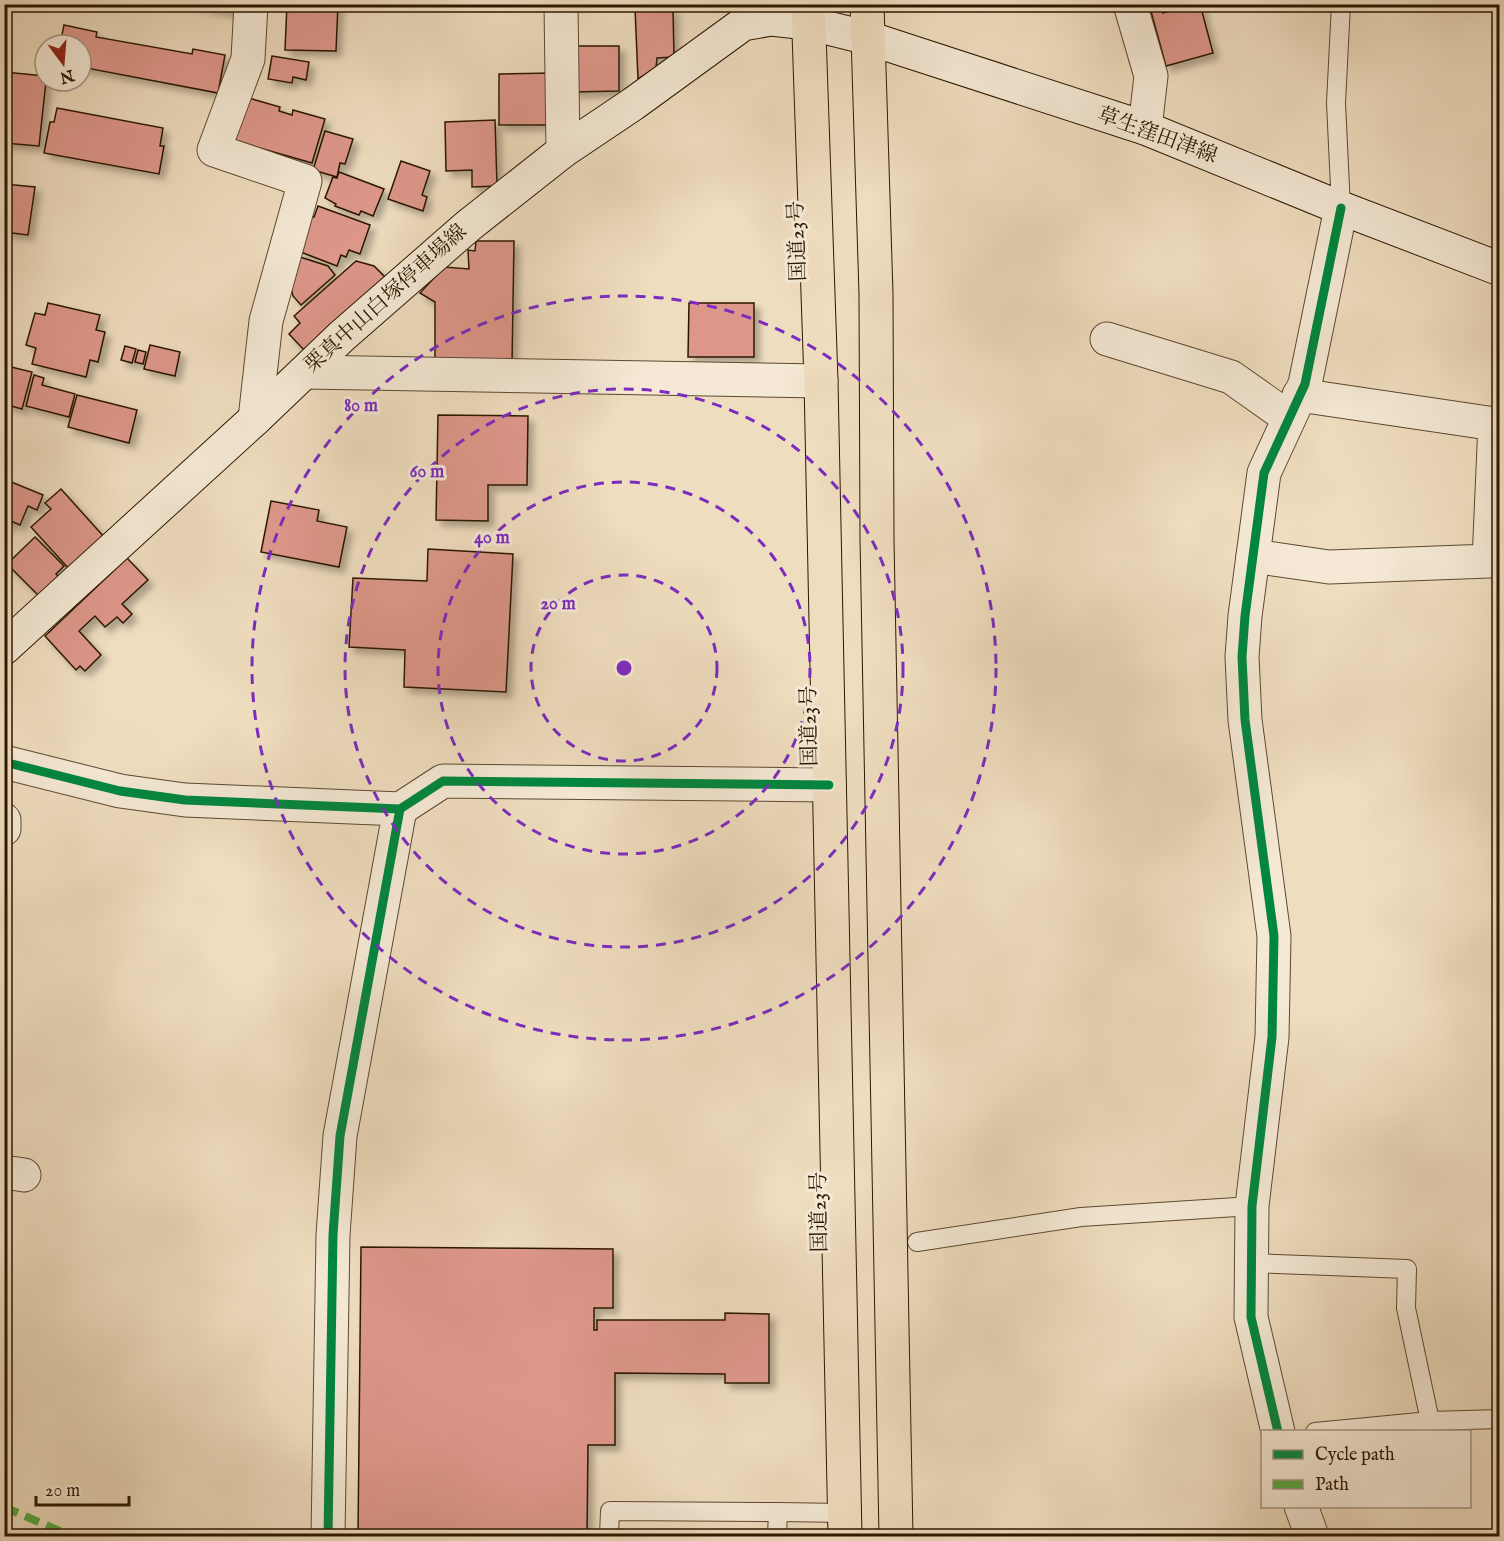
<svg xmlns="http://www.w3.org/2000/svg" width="1504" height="1541" font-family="'IM FELL English','Noto Serif JP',serif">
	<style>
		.building { fill: #dd978a; stroke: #2b1800; stroke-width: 1.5; filter: url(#shadow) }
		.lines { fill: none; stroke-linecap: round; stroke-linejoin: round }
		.service-casing { stroke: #5c4930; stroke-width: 20 }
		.minor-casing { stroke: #5c4930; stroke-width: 35 }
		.secondary-casing { stroke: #2b1800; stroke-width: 35 }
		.trunk-casing { stroke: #2b1800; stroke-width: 35 }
		.service { stroke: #f5e9d5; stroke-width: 18 }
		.minor { stroke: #f5e9d5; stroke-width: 33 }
		.secondary { stroke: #f5e9d5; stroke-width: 33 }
		.trunk { stroke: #efddbf; stroke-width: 33 }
		.quiet { stroke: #54a940; stroke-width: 8; stroke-dasharray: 15 8; stroke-linecap: butt }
		.cycleway-casing { stroke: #f5e9d5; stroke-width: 13 }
		.cycleway { stroke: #00873e; stroke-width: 9 }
		.ring { fill: none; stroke: #7b2cbf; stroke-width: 3; stroke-dasharray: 10 8 }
		.labels { text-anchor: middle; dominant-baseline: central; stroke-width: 6; stroke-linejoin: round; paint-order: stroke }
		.street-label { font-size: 21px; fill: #2b1800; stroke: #f5e9d5 }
		.centre { fill: #7b2cbf; stroke: #f5e9d5; stroke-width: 3 }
		.ring-label { font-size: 18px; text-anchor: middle; font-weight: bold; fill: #7b2cbf; stroke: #f5e9d5; stroke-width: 6; stroke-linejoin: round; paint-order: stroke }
	</style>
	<defs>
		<filter id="shadow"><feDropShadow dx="5.5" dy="5.5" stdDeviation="3" flood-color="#0004"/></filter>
	</defs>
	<rect width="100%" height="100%" fill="#efddbf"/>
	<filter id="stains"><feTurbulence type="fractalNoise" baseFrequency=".00333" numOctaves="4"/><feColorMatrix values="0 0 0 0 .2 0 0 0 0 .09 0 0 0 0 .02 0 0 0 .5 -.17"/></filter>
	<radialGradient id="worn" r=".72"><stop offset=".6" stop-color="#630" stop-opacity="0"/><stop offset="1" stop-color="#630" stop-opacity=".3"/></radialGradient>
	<!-- building -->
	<g class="building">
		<polygon points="189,4 232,4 230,12"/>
		<polygon points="287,4 338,4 336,51 285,50"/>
		<polygon points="1149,4 1161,4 1163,13 1193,4 1200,4 1213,53 1166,66"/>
		<polygon points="635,8 673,9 674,57 657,58 656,68 638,79"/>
		<polygon points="64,25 97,32 96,37 192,54 193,49 225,55 218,93 81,67 81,45 60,45"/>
		<polygon points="572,46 619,46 619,91 572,92"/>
		<polygon points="272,56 309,62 306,80 293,77 292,83 268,79"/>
		<polygon points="4,72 45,76 46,81 39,146 4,143"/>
		<polygon points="552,73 552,125 499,125 499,74"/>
		<polygon points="245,97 280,107 279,111 292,115 293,110 325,119 312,163 232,140"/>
		<polygon points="57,108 163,128 160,146 164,146 159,174 44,153 50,122 54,122"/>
		<polygon points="495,120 497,186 472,187 472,170 446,171 445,122"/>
		<polygon points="325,131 353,139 345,164 340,163 337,177 313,170"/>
		<polygon points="401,161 430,171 422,195 427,197 423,211 388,199"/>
		<polygon points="339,172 384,189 373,216 361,211 359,215 335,206 336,204 325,198 333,177 337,178"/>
		<polygon points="4,184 35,187 28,235 4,232"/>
		<polygon points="318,206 370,225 360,254 349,250 346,257 341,255 337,266 298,251 311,216 314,217"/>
		<polygon points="476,241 514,241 512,364 435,363 435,302 420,293 444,267 469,269 468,250 475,251"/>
		<polygon points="297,256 328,266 335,275 301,305 293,296 291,288"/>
		<polygon points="356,261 374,266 385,277 304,350 289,334 300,323 294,316"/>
		<polygon points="48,303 100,315 96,330 105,332 98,362 90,360 86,377 32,364 36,348 26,345 35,313 45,315"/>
		<polygon points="689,303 754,303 754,357 688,357"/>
		<polygon points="150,345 180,352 175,376 144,369"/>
		<polygon points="125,346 136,349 132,363 121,360"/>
		<polygon points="138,350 146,352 143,364 135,362"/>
		<polygon points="11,367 32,372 22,409 4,404 4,374 8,375"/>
		<polygon points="34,375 44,378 42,385 75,394 69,417 26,406"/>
		<polygon points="77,395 137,410 129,443 68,427"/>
		<polygon points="438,415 528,416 527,485 488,485 488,521 436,520"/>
		<polygon points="4,479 43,495 37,510 28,506 20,525 11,521 7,528 4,527"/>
		<polygon points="61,489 105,538 70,570 31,527 51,509 45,503"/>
		<polygon points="271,501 319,510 317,521 347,527 339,567 261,552"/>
		<polygon points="35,537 64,566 56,574 61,579 41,598 7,564"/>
		<polygon points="428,549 513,554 506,692 404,687 405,650 349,647 353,578 427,581"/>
		<polygon points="127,558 148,580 122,604 132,614 123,623 117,617 105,627 95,616 79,631 101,655 85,671 80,666 76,670 45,636"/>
		<polygon points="361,1247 613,1249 613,1308 594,1308 594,1330 597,1330 597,1320 725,1320 725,1313 769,1314 769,1383 725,1383 725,1374 615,1373 615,1445 588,1445 587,1536 358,1536"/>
	</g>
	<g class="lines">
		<!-- service casing -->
		<g class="service-casing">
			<g id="service">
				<polyline points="1341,208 1336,103 1341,4"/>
				<polyline points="917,1242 1081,1217 1252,1206"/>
				<polyline points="1252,1263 1407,1269 1406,1308 1430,1421"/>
				<polyline points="1315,1432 1430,1421 1500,1419"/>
				<polyline points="778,1512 845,1513"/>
				<polyline points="609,1536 610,1511 778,1512 777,1536"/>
			</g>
		</g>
		<!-- minor casing -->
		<g class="minor-casing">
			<g id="minor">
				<polyline points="251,4 248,59 214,150 305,181 266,321 255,419"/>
				<polyline points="561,4 563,151"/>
				<polyline points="1130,4 1151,76 1145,128"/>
				<polyline points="1107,339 1231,377 1289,418"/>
				<polyline points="305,372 821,381"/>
				<polyline points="1253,556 1329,567 1489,561 1495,424 1299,395"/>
				<polyline points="4,762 120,791 185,800 400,809 443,781 829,785"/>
				<polyline points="4,820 4,829"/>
				<polyline points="4,1172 24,1175"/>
				<polyline points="1278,1432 1251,1317 1252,1206 1272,1037 1274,936 1245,720 1242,657 1245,616 1264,473 1305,384 1341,208"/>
				<polyline points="1301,1506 1312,1536"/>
				<polyline points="328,1536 333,1235 340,1136 400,809"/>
			</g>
		</g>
		<!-- secondary casing -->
		<g class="secondary-casing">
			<polyline id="secondary" points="4,648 255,419 342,336 468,226 563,151 633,104 743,24 771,19 808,23 868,38 1145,128 1341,208 1500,269"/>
		</g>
		<!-- trunk casing -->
		<g class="trunk-casing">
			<g id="trunk">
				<polyline points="808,4 821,381 845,1536"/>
				<polyline points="867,4 876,294 877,539 896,1536"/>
			</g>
		</g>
		<!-- service -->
		<use href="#service" class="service"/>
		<!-- minor -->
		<use href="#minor" class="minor"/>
		<!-- secondary -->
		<use href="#secondary" class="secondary"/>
		<!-- trunk -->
		<use href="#trunk" class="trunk"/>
		<!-- quiet -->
		<polyline class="quiet" points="4,1507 71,1536"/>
		<!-- cycleway casing -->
		<g class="cycleway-casing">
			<g id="cycleway">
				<polyline points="4,762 120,791 185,800 400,809 443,781 829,785"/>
				<polyline points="1278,1432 1251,1317 1252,1206 1272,1037 1274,936 1245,720 1242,657 1245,616 1264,473 1305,384 1341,208"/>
				<polyline points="328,1536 333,1235 340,1136 400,809"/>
			</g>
		</g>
		<!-- cycleway -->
		<use href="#cycleway" class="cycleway"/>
	</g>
	<!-- distance rings -->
	<g class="ring">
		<circle cx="624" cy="668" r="93"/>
		<circle cx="624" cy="668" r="186"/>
		<circle cx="624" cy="668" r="279"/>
		<circle cx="624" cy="668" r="372"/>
	</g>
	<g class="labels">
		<!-- street labels -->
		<g class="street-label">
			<text transform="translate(1157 136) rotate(20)">草生窪田津線</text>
			<text transform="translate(798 241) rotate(-92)">国道23号</text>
			<text transform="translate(386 299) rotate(-42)">栗真中山白塚停車場線</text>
			<text transform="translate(810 726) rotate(-91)">国道23号</text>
			<text transform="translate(820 1212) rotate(-91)">国道23号</text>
		</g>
	</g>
	<circle cx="624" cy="668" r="9" class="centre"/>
	<g class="ring-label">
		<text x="361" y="411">80 m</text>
		<text x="427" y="477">60 m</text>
		<text x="492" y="543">40 m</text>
		<text x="558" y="609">20 m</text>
	</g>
	<!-- margin -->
	<rect width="1504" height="1541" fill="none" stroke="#efddbf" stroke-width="24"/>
	<rect x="6" y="6" width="1492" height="1529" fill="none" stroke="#2b1800" stroke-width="3"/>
	<rect x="12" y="12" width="1480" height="1517" fill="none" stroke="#2b1800" stroke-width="1.5"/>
	<!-- legend -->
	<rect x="1261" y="1430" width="210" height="78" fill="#f5e9d5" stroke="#a49580" stroke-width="1.5"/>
	<rect x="1273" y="1450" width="30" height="9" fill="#00873e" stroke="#a49580" stroke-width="1.5"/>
	<text x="1315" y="1460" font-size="18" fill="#2b1800">Cycle path</text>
	<rect x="1273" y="1480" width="30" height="9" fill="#54a940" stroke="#a49580" stroke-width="1.5"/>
	<text x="1315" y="1490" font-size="18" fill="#2b1800">Path</text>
	<!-- north arrow -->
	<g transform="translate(63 63) rotate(164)"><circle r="28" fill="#f5e9d5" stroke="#a49580" stroke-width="1.5"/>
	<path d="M0-4.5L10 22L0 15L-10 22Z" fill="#8f2418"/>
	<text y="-9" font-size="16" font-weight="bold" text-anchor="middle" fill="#2b1800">N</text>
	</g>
	<!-- scale -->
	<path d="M36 1496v9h93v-9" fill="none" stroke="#2b1800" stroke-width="3"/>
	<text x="45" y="1496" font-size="18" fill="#2b1800" stroke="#f5e9d5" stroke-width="4.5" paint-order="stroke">20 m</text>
	<rect width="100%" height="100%" filter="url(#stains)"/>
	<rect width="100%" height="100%" fill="url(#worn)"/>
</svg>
